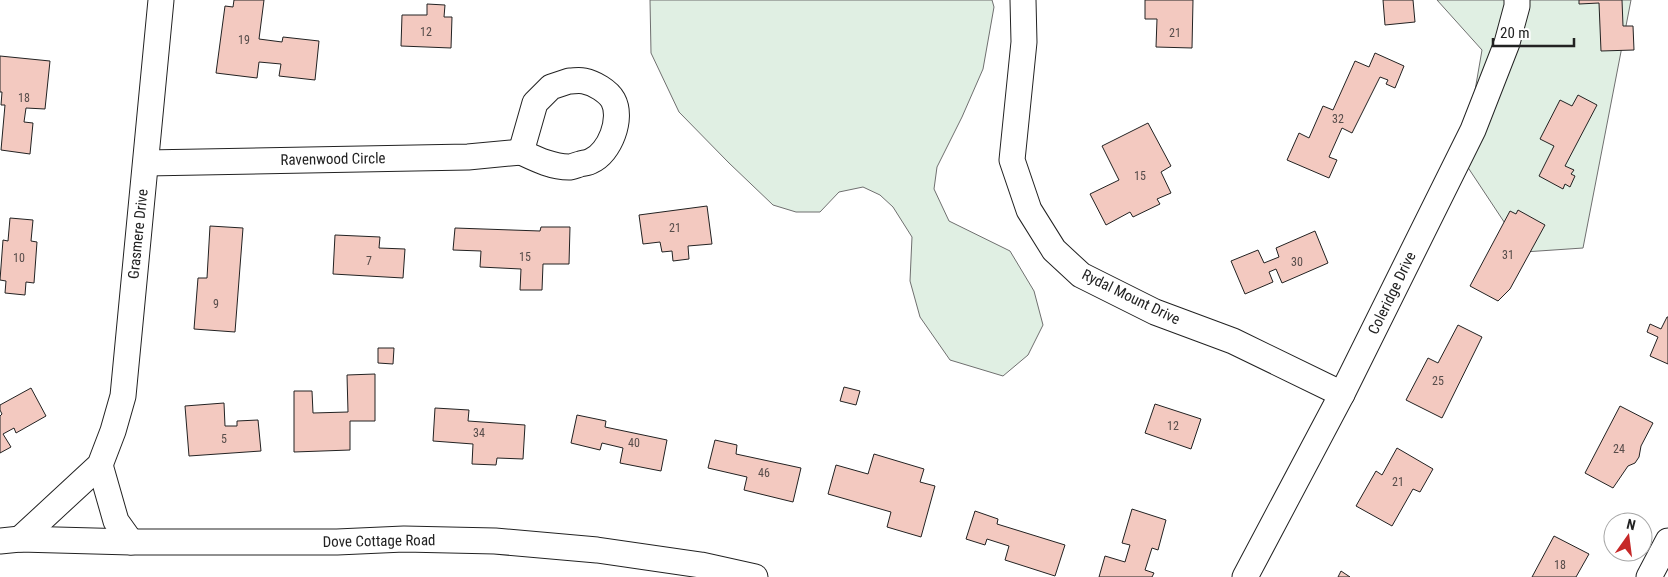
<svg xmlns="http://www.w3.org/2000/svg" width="1668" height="577" font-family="'Roboto Condensed',sans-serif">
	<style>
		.green { fill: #e0efe3; stroke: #6f6f6f }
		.building { fill: #f3c9c0; stroke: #222 }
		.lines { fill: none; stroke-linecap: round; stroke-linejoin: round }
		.minor-casing { stroke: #222; stroke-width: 27 }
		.minor { stroke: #fff; stroke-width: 25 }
		.labels { text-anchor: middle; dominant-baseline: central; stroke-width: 4; stroke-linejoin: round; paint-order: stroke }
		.number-label { font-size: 12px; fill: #564c4a }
		.street-label { font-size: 15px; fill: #222; stroke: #fff }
	</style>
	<rect width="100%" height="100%" fill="#fff"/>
	<!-- green -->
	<g class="green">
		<polygon points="650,0 992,0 994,7 983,69 962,117 937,167 934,189 949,221 1010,251 1034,291 1043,325 1028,355 1003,376 950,360 920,317 910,281 912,237 893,207 880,195 863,187 839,192 820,212 796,212 773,205 729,163 679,112 651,53"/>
		<polygon points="1437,0 1631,0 1583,248 1524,252 1463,160 1482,50"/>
	</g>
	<!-- building -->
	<g class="building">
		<polygon points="234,0 264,0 259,39 282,42 283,37 319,41 315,80 279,76 281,64 259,62 257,78 216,73 225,6 233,7"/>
		<polygon points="1145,0 1193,0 1192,48 1156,47 1157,19 1145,19"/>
		<polygon points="1383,0 1413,0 1415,22 1385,25"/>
		<polygon points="1579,0 1622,0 1623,26 1633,26 1634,50 1601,51 1599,3 1579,4"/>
		<polygon points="427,4 445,5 444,17 452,17 451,48 401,46 402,15 427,15"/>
		<polygon points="1375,53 1404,66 1395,88 1386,84 1388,80 1380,77 1352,133 1342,128 1329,157 1337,160 1329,178 1287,160 1299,133 1309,138 1323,106 1333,110 1355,61 1369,67"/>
		<polygon points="0,56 50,61 45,109 26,108 24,122 33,123 30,154 1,150 5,105 1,105 2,92 0,92"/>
		<polygon points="1578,95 1597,105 1565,166 1574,170 1571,174 1575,176 1570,187 1565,184 1563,189 1539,176 1554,146 1540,139 1560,100 1572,106"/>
		<polygon points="1148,123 1171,166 1161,172 1171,193 1157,199 1160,204 1133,217 1130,212 1106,225 1090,194 1119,180 1102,146"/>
		<polygon points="707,206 712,244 688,246 689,259 673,261 672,251 662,252 660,242 643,244 639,215"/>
		<polygon points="1518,210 1545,225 1510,289 1498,301 1470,286 1510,211 1516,214"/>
		<polygon points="10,218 33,220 31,241 37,242 34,283 26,282 25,295 5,293 6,281 0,280 3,240 8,241"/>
		<polygon points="210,226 243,228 235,332 194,329 198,278 207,278"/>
		<polygon points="541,227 570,227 569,264 543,264 542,290 520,290 521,269 480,267 481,251 453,250 455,228 540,231"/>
		<polygon points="1315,231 1328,263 1282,283 1276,269 1269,272 1273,282 1245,294 1231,261 1258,250 1264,263 1279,257 1276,248"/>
		<polygon points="335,235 380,237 379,248 405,249 403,278 333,274"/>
		<polygon points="1667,317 1668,317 1668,364 1650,356 1658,337 1647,332 1650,324 1661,329"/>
		<polygon points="1458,325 1482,337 1442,418 1406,400 1428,358 1438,363"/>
		<polygon points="378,348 394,348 393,364 378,363"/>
		<polygon points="375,374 375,421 350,421 350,450 294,452 294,391 312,391 313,413 348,412 347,375"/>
		<polygon points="844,387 860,391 856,405 840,401"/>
		<polygon points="31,388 46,416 16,433 14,428 3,434 11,447 0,453 0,416 2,414 0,410 0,405"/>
		<polygon points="224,403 225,426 237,426 237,421 258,420 261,451 189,456 185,406"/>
		<polygon points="1155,404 1201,419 1191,449 1145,433"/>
		<polygon points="1620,406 1653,423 1641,446 1639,457 1635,463 1628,466 1613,488 1585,473"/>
		<polygon points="435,408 469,410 468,421 525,425 523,459 497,458 496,465 472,464 473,444 433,441"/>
		<polygon points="577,415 606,421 605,427 667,440 661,471 620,463 623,448 602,443 600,450 571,443"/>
		<polygon points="715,440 737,445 736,454 801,468 793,502 744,490 747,477 708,468"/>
		<polygon points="1397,448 1433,469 1420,492 1413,489 1392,526 1356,506 1376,471 1382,475"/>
		<polygon points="874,454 924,469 920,482 935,486 921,537 887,527 891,512 828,494 836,465 868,474"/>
		<polygon points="1132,509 1166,520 1158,550 1152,548 1145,570 1154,573 1152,577 1099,577 1105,556 1125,562 1130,545 1122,543"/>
		<polygon points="975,511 998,519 997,524 1065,545 1055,576 1005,560 1009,546 987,539 985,545 966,539"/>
		<polygon points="1554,536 1589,554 1576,577 1532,577"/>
		<polygon points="1341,571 1350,577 1338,577"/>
	</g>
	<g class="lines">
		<!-- minor casing -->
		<g class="minor-casing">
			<g id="minor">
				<polyline points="1023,0 1024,42 1012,160 1029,210 1054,250 1081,275 1155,312 1233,341 1342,394"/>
				<path d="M569,81C574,81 579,80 584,81C594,83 608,91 613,100C623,118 610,153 591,161C588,163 583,163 580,164C576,165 572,167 569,167C552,167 536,159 521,152L535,103L551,87Z"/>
				<polyline points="146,163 468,157 521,152"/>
				<polyline points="100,465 116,521 131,542"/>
				<polyline points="20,539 100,465 113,431 123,396 161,0"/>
				<polyline points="0,541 20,539 131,542 337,542 404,539 495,541 597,550 701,565 755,577"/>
				<polyline points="1245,577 1342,394 1473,130 1507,43 1517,6 1517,0"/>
				<polyline points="1649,577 1668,541"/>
			</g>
		</g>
		<!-- minor -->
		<use href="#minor" class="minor"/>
	</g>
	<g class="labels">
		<!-- number labels -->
		<g class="number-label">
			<text x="426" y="32">12</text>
			<text x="1175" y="33">21</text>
			<text x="244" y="40">19</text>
			<text x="24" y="98">18</text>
			<text x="1338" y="119">32</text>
			<text x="1140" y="176">15</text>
			<text x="675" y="228">21</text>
			<text x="1508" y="255">31</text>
			<text x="525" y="257">15</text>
			<text x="19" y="258">10</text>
			<text x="369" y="261">7</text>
			<text x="1297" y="262">30</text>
			<text x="216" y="304">9</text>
			<text x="1438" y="381">25</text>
			<text x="1173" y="426">12</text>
			<text x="479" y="433">34</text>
			<text x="224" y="439">5</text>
			<text x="634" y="443">40</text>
			<text x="1619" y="449">24</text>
			<text x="764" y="473">46</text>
			<text x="1398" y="482">21</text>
			<text x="1560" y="565">18</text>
		</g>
		<!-- street labels -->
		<g class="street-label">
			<text transform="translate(333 159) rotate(-1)">Ravenwood Circle</text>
			<text transform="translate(138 234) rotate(-84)">Grasmere Drive</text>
			<text transform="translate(1392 293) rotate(-64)">Coleridge Drive</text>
			<text transform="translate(1131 297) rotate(26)">Rydal Mount Drive</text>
			<text transform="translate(379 541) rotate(-1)">Dove Cottage Road</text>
		</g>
	</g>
	<!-- north arrow -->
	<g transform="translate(1628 537) rotate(14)"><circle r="24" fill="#ffffff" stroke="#a7a7a7"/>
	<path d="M0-4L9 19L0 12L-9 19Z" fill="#c62828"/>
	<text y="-8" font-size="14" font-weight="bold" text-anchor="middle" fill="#222222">N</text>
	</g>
	<!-- scale -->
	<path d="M1493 38v8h81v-8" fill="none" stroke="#222222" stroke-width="2.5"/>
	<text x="1500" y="38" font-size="15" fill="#222222" stroke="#ffffff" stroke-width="4" paint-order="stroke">20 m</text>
</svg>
